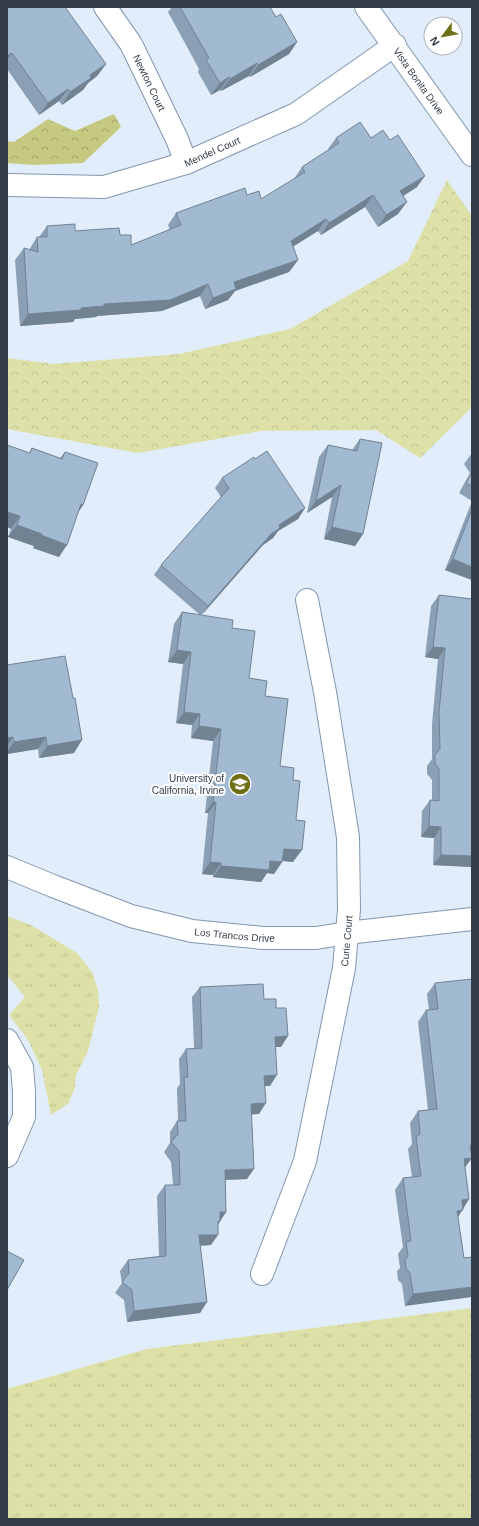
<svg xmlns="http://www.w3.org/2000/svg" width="479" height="1526" font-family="Arial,sans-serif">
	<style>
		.built { fill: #e1edfa; fill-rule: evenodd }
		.grass { fill: url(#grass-tufts) }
		.forest { fill: url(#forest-crowns) }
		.park { fill: url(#park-crowns) }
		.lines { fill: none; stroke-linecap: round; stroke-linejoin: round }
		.minor-casing { stroke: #8197af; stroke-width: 24 }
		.minor { stroke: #fff; stroke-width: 22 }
		.wall { fill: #8b9fb5 }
		.shaded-wall { fill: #718293 }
		.building { fill: #a2b9d2; stroke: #718293 }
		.labels { text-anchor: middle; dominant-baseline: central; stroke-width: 4; stroke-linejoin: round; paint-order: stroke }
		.street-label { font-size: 10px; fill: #343d48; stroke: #fff }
		.poi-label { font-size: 10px; fill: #343d48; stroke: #fff; text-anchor: end }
	</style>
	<defs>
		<pattern id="grass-tufts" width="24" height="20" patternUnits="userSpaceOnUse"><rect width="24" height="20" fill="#dee1a7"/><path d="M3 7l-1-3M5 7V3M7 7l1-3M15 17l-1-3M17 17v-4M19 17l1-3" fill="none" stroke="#bfc291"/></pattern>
		<pattern id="forest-crowns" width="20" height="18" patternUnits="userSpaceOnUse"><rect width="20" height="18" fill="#c6c980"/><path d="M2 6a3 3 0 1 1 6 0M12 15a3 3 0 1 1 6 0" fill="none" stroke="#a2a46b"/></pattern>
		<pattern id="park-crowns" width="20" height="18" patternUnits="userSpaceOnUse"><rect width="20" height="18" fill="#dee1a7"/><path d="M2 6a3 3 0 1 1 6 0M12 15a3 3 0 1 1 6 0" fill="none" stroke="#bfc291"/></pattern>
	</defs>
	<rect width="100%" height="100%" fill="#f0f5fa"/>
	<!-- built -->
	<path class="built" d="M7,7H472V1519H7ZM431,24H455V48H431Z"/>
	<!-- grass -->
	<g class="grass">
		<polygon points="7,916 31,925 77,953 92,972 98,990 99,1007 88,1051 76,1075 75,1088 68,1104 51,1115 42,1070 28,1040 9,1015 25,997 7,975"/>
		<polygon points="472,1308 472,1519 7,1519 7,1389 147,1349"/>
	</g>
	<!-- forest -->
	<polygon class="forest" points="114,114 121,127 83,163 34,165 7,163 7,141 14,142 48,119 75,131"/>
	<!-- park -->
	<polygon class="park" points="447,180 472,216 472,407 420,458 376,430 261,431 138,453 7,429 7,358 54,364 179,354 290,329 408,261"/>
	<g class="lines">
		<!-- minor casing -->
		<g class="minor-casing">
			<g id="minor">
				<path id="s1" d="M105,7L131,44L177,139L186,163"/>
				<path id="s2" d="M366,7L472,155"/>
				<path id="s3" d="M7,185L104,187L186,163L296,114L395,45"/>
				<path id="s4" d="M7,867L53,886L131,916L192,931L263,938H316L347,933L472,919"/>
				<polyline points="7,1040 22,1067 24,1092 24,1117 7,1156"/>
				<path id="s5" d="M262,1274L305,1161L344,968L347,933L349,909L348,837L325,692L307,600"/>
			</g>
		</g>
		<!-- minor -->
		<use href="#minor" class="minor"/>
	</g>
	<!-- wall -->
	<g class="wall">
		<polygon points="7,7 106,64 97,76 88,83 83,90 62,105 59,101 39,115 7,69"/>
		<polygon points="172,7 270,7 276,17 297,42 289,54 250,77 249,76 221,91 220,90 211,95 198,72 199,69 168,12"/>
		<polygon points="336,138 371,138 417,187 403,196 398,214 378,227 365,207 321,235 318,231 293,246 298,260 289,272 235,291 228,300 205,309 200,296 162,311 97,316 96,317 75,319 73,322 20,326 15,260 24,248 29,250 37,237 39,237 47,226 75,231 120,235 131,245 170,230 168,225 176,213 247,195 261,199 294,179 302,167 328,150 328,149"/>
		<polygon points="360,439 363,534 355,546 324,539 332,497 307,513 319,457 328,445 352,450"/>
		<polygon points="32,448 60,458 65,452 83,505 78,513 59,557 33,548 34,546 8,537 11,529 29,453"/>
		<polygon points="472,453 472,580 445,570 472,501 459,493 470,473 464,464"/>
		<polygon points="255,459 305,508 298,519 278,531 273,538 263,545 201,615 232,628 249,678 265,696 280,766 293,780 296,820 293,862 282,861 282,862 274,874 267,873 261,882 213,877 213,875 202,874 208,813 205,813 213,741 191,738 192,725 176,723 183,664 168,662 174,624 182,612 200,615 154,575 161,565 221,497 215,488 222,478"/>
		<polygon points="439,595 472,599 472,867 433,865 434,838 421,837 422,811 430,800 432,800 432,780 427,774 427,766 432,759 432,724 438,659 425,657 431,606"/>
		<polygon points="7,665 74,753 39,758 38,749 7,754"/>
		<polygon points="435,983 471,1152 472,1158 465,1167 469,1199 458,1217 464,1258 405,1306 402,1284 398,1280 397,1271 400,1268 398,1254 403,1247 395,1190 403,1178 412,1177 408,1149 412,1144 410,1123 418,1111 428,1110 418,1022 426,1010 429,1010 427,994"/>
		<polygon points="200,987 264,999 276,1008 281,1047 276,1047 270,1086 265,1086 259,1114 251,1114 247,1179 225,1180 226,1212 218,1225 211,1245 200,1246 207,1302 200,1313 127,1322 124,1300 115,1293 122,1283 120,1271 128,1260 159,1256 157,1196 165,1185 173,1185 171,1162 164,1152 170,1143 170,1132 177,1121 178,1121 177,1088 180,1084 179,1059 186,1049 194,1048 192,997"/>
	</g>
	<!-- shaded-wall -->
	<g class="shaded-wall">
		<polygon points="297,42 289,54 250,77 258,65"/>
		<polygon points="12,53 7,60 7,56"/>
		<polygon points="257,63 249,76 221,91 230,79"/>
		<polygon points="106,64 97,76 88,83 83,90 62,105 70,92 90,75"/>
		<polygon points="229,77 220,90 211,95 220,83"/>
		<polygon points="68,89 59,101 39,115 48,103"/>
		<polygon points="425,176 417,187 392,203 400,191"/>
		<polygon points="373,195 365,207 321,235 329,223"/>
		<polygon points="407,202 398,214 378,227 386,215"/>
		<polygon points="326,219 318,231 283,253 291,241"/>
		<polygon points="298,260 289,272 235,291 228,300 205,309 213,298 234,282"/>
		<polygon points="208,284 200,296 162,311 97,316 96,317 75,319 73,322 20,326 28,314 104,304"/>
		<polygon points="341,485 332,497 307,513 316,501"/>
		<polygon points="81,504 83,505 75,517"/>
		<polygon points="305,508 298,519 278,531 273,538 263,545 201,616 208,606 279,525"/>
		<polygon points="7,512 20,516 11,529 7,527"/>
		<polygon points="17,525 42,534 34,546 8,537"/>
		<polygon points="332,527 363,534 355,546 324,539"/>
		<polygon points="41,535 67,545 59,557 33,548"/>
		<polygon points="453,559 472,567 472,580 445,570"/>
		<polygon points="433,647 445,648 438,659 425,657"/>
		<polygon points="177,650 191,652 183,664 168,662"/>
		<polygon points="184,712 200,714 192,725 176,723"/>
		<polygon points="199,726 221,729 213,741 191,738"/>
		<polygon points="13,737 7,746 7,738"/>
		<polygon points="46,737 38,749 7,754 7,752 14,742"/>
		<polygon points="82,740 74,753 39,758 47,746"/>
		<polygon points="213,802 216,802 208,813 205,813"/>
		<polygon points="429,826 441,827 434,838 421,837"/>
		<polygon points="284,849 302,850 293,862 276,860"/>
		<polygon points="441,855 472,856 472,867 433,865"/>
		<polygon points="270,861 282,862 274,874 267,873 261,882 213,877 221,866"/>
		<polygon points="210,862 221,863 213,875 202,874"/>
		<polygon points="288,1036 281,1047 268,1047 275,1037"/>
		<polygon points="277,1075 270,1086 257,1086 264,1076"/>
		<polygon points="266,1103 259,1114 243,1115 251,1104"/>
		<polygon points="472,1139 472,1151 468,1156"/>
		<polygon points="472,1158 463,1170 464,1159"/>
		<polygon points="254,1169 247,1179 218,1180 225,1170"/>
		<polygon points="469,1199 455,1222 449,1222 462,1200"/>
		<polygon points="220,1212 226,1212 213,1232"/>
		<polygon points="199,1235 218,1235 211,1245 191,1246"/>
		<polygon points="472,1287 472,1297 405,1306 413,1294"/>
		<polygon points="207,1302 200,1313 127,1322 134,1311"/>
	</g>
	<!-- building -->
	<g class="building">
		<polygon points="7,7 65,7 106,64 90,75 91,78 70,92 68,89 48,103 12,53 7,56"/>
		<polygon points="180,7 270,7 276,17 281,14 297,42 258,65 257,63 230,79 229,77 220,83 206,60 209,58"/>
		<polygon points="360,122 371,138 383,130 390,140 398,135 425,176 400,191 407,202 386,215 373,195 329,223 326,219 291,241 298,260 234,282 236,289 213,298 208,284 170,300 104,304 104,306 81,308 81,310 28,314 24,248 38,252 37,237 47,237 47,226 75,224 75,231 119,228 120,235 131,235 131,245 181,225 176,213 245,188 247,195 259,191 261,199 305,172 302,167 339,143 336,138"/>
		<polygon points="360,439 382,443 363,534 332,527 341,485 316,501 328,445 357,451"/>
		<polygon points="7,445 30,453 32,448 62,459 65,452 98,463 83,505 81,504 67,545 41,535 42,534 17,525 20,516 7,512"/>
		<polygon points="267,451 305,508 279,525 280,528 271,534 208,606 161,565 229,488 222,478 254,457 255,459"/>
		<polygon points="472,472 472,486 466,483"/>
		<polygon points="472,509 472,567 453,559"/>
		<polygon points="439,595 472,599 472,856 441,855 441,827 429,826 430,800 439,801 439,769 435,763 435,755 440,749 439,713 445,648 433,647"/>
		<polygon points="182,612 233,620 232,628 255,631 249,678 267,681 265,696 288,699 280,766 294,768 293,780 300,781 296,820 305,821 302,850 284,849 282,862 270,861 269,870 221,866 221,863 210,862 216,802 213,802 221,729 199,726 200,714 184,712 191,652 177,650"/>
		<polygon points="65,656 73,698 75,698 82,740 47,746 46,737 14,742 13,737 7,738 7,665"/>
		<polygon points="472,979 472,1145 470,1145 472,1158 464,1159 469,1199 462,1200 463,1210 457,1211 464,1258 472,1257 472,1287 413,1294 410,1273 406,1268 405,1260 408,1256 406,1242 411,1241 403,1178 421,1176 416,1137 420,1134 418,1111 437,1109 426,1010 438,1009 435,983"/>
		<polygon points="263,984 264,999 276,999 276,1008 286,1008 288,1036 275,1037 277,1075 264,1076 266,1103 251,1104 254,1169 225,1170 226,1212 220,1212 220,1221 218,1221 218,1235 199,1235 207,1302 134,1311 132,1290 122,1282 129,1273 128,1260 166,1256 165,1185 180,1185 179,1151 171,1142 178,1134 177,1121 186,1121 184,1077 188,1077 186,1049 202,1048 200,987"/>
		<polygon points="7,1251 24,1260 7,1290"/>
	</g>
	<!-- icons -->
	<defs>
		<g id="university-disc" transform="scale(1.15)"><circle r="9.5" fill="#707116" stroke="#fff"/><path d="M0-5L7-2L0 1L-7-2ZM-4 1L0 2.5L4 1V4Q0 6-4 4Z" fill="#fff"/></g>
	</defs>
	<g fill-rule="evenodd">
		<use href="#university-disc" x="240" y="784"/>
	</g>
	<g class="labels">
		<!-- street labels -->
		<g class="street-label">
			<text stroke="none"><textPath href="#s2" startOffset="91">Vista Bonita Drive</textPath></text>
			<text stroke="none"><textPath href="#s1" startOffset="88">Newton Court</textPath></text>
			<text stroke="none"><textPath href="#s3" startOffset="211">Mendel Court</textPath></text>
			<text stroke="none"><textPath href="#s4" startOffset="239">Los Trancos Drive</textPath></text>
			<text stroke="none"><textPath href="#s5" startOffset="345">Curie Court</textPath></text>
		</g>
		<!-- poi labels -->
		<g class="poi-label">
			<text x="224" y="778">University of<tspan x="224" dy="12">California, Irvine</tspan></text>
		</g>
	</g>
	<!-- border -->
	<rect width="479" height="1526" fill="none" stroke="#343d48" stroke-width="16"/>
	<!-- north arrow -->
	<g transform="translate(443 36) rotate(238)"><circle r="19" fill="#ffffff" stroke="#aeb1b6"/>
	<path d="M0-3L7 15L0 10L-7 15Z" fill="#707116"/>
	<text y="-6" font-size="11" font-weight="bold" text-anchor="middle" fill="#343d48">N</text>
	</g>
</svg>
